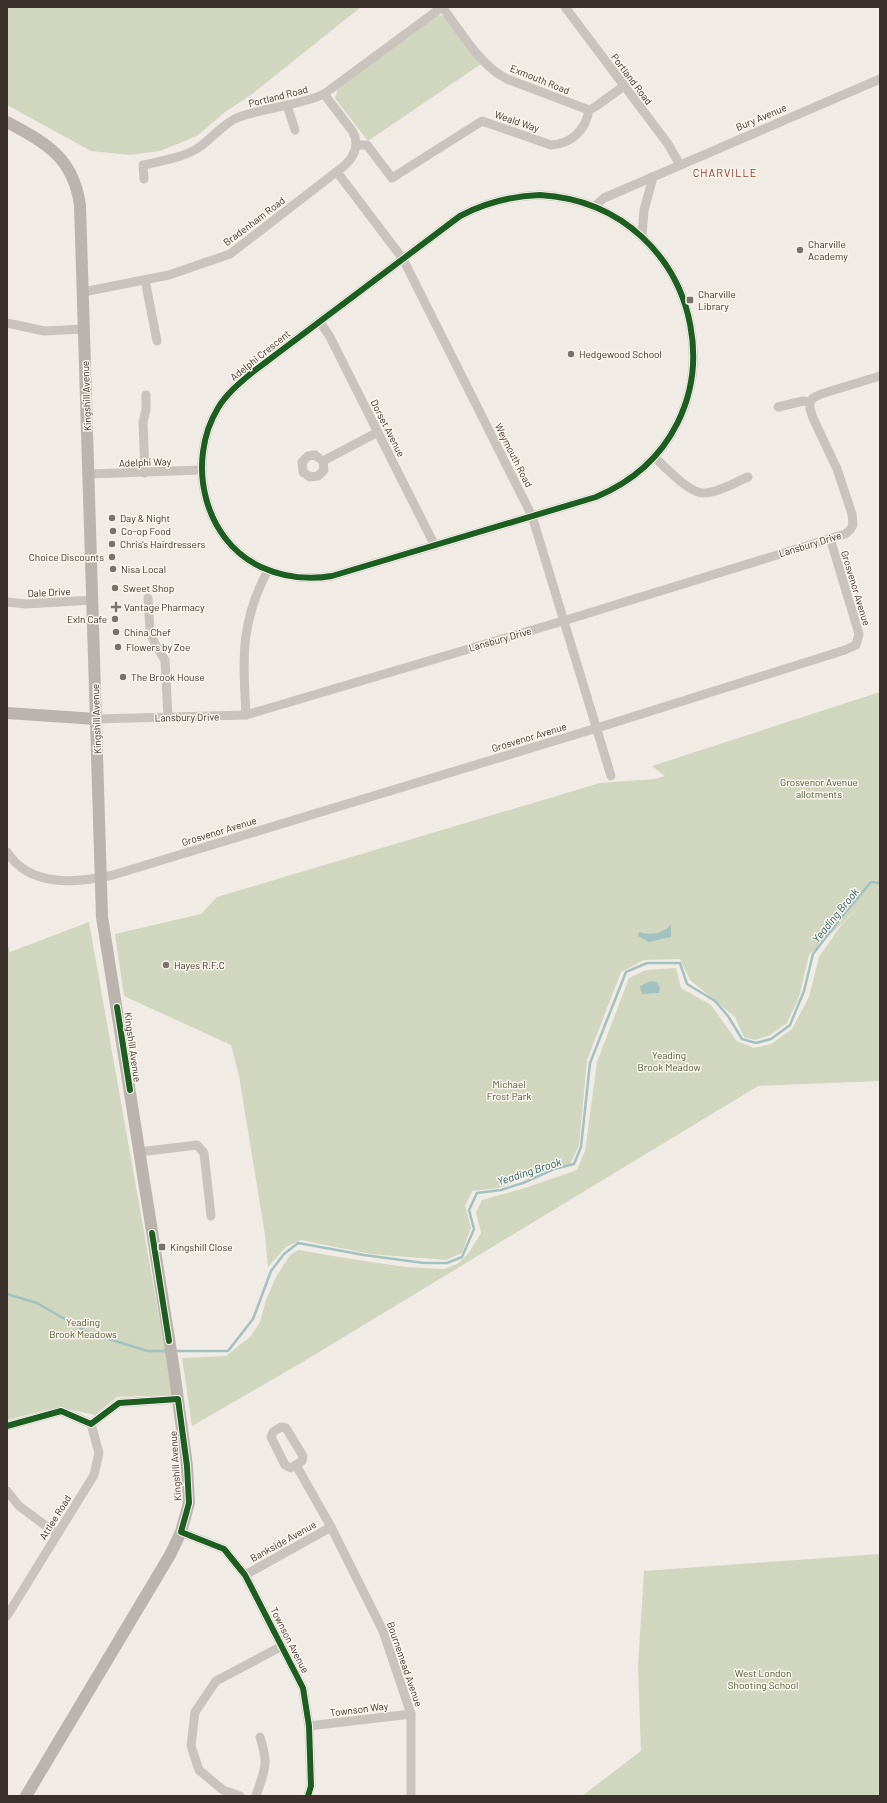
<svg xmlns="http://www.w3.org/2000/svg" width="887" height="1803" font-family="Barlow,sans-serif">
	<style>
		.green { fill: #d1d6bf }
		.water { fill: #a1c2c1 }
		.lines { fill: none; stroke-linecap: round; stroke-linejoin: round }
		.stream { stroke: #a1c2c1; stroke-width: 2.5 }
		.street { stroke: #c9c3be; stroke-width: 9 }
		.secondary { stroke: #bab3ae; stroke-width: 12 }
		.cycleway-casing { stroke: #fbf5ee; stroke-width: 8 }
		.cycleway { stroke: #1b5e20; stroke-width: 6 }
		.poi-dot { fill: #7a716c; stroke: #fbf5ee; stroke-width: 1.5 }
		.labels { text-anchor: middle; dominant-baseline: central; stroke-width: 3; stroke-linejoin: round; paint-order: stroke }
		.street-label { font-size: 10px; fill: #3b302b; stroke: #fbf5ee }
		.poi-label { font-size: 10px; fill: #3b302b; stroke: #fbf5ee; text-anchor: start }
		.park-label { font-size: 10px; fill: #4a5a2e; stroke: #fbf5ee }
		.neighbourhood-label { font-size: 11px; letter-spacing: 1px; fill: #8c3b22; stroke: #fbf5ee }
		.water-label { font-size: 11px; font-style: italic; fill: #1f5a5e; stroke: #fbf5ee }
	</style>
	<rect width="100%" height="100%" fill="#f0ebe5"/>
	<!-- green -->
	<g class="green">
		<polygon points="7,7 361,7 251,95 225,112 197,136 160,151 130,155 91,151 7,105"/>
		<polygon points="437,14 445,17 481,64 368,141 337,101 335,98 338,89"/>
		<polygon points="880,692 880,886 878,888 880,889 880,1081 758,1086 301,1363 192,1426 182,1358 226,1356 251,1336 260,1322 266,1300 276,1277 290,1255 298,1250 357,1260 406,1267 444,1269 457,1264 468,1254 481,1233 476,1212 482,1200 525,1188 577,1170 585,1151 597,1062 629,978 646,970 676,968 681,988 711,1005 737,1041 754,1048 771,1044 792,1029 809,997 819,957 842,924 864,902 809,955 799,997 787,1023 770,1035 755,1040 744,1037 735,1017 690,980 680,959 644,960 621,972 587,1060 579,1146 570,1164 556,1166 499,1188 472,1191 465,1206 471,1228 462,1253 446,1260 370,1254 301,1240 286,1247 268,1267 265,1235 239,1076 231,1045 124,996 115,934 201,914 217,897 600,783 655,779 665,776 652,766"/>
		<polygon points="89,922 173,1395 117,1397 95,1415 58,1407 7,1420 7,943 10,952"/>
		<polygon points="880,1554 880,1796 582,1796 641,1751 638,1666 644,1571"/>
	</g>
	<!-- water -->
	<g class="water">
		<path d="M671,925V937L649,942L638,936L639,932C651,936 661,934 671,925Z"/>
		<polygon points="651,981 657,982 660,988 659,993 642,994 640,986"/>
	</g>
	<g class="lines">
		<!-- stream -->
		<g class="stream">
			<polyline points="7,1294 37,1303 89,1333 148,1351 168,1351"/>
			<polyline points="175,1351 228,1351 253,1319 271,1271 284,1254 298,1243 364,1255 424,1263 447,1263 462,1257 474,1229 469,1210 477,1193 501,1190 523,1183 554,1169 574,1164 581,1147 590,1063 626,972 647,963 680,963 687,984 715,1001 728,1016 742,1039 756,1043 771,1039 790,1025 804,991 813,954 840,919 871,882 880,883"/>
		</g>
		<!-- street -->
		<g class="street">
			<path d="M442,7C460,30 480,66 507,79L589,110"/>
			<polyline points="565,7 668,144 680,165"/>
			<polyline points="287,105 295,130"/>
			<path d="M356,145H367L392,178L482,121L551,145C572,144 586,129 589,110L595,107L624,86"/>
			<polyline points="337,172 403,259 532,516 611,776"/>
			<path d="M144,179L143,165C161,161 182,158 198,148C212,139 223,123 239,117C267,107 298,106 324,94L442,7"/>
			<path d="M540,195C709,205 753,431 596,497L332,576C308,580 283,577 261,567C203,540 186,461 218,408C227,393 241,382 254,371L460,216C486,202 512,196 540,195Z"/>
			<polyline points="594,207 604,198 880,79"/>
			<polyline points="642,236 644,210 652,181 651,177"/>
			<polyline points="145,280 157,341"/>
			<path d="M83,292L169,275L230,254L344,166C354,157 360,145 353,132L324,94"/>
			<polyline points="320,322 330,337 435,546"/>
			<polyline points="7,323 44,331 84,329"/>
			<polyline points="778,407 803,401 810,402 813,398 821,394 880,376"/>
			<path d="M654,457C666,467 688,493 704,493C717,493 736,482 748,477"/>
			<polyline points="323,461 315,455 308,456 302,462 303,472 310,477 318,476 324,470 323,461 378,432"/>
			<polyline points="145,473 143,422 146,410 146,395"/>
			<polyline points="89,474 201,470"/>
			<polyline points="148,598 150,631 155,644 165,660 168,717"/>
			<polyline points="7,602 26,604 93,600"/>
			<path d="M246,715C243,657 240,623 268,570"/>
			<polyline points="96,719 246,715 563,621 845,534 850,530 853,525 852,514 837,469 813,418 810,409 810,402"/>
			<path d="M7,852C30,888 77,883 113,875L597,728L845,650L856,645L859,634L830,538"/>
			<polyline points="139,1152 197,1145 204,1153 211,1216"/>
			<polyline points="91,1424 119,1403 178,1399"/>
			<polyline points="7,1426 61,1411 91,1424"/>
			<polygon points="281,1427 286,1428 303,1456 302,1461 291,1468 285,1465 271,1437 273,1432"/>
			<polyline points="296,1465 331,1527 383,1631 411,1714 411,1796"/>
			<polyline points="7,1491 19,1506 57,1534"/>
			<polyline points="181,1532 224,1549 245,1575 303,1688 309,1726 311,1786 308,1796"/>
			<polyline points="245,1575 331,1527"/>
			<polyline points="7,1616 94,1475 99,1453 91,1424"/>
			<polyline points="309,1726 411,1714"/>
			<polyline points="240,1796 223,1790 199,1770 191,1746 195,1712 216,1681 282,1646"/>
			<path d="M256,1796C265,1768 269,1766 260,1737"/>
		</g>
		<!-- secondary -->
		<g class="secondary">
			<path d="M7,122C46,143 73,157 80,205L102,917L174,1370L187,1466L189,1503L181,1532L170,1555L26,1796"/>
			<polyline points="7,713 96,719"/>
		</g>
		<!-- cycleway casing -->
		<g class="cycleway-casing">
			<g id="cycleway">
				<path d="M540,195C709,205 753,431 596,497L332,576C308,580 283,577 261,567C203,540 186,461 218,408C227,393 241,382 254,371L460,216C486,202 512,196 540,195Z"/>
				<polyline points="117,1007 130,1090"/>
				<polyline points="152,1233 169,1341"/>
				<polyline points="7,1426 61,1411 91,1424 119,1403 178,1399 187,1466 189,1503 181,1532 224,1549 245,1575 303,1688 309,1726 311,1786 308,1796"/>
			</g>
		</g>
		<!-- cycleway -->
		<use href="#cycleway" class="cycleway"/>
	</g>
	<!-- markers -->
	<g class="poi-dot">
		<circle cx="800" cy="250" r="4"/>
		<rect x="686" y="296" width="8" height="8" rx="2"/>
		<circle cx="571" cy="354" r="4"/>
		<circle cx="112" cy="518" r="4"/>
		<circle cx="113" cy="531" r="4"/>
		<circle cx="112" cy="544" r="4"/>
		<circle cx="112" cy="557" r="4"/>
		<circle cx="113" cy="569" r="4"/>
		<circle cx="115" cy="588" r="4"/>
		<path d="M114 601h4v4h4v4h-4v4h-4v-4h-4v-4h4z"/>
		<circle cx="115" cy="619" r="4"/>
		<circle cx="116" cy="632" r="4"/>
		<circle cx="118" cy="647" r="4"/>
		<circle cx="123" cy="677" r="4"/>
		<circle cx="166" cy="965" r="4"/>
		<rect x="158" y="1243" width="8" height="8" rx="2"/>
	</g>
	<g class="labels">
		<!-- street labels -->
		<g class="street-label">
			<text transform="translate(540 79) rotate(22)">Exmouth Road</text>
			<text transform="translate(632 79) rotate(53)">Portland Road</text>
			<text transform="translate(278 96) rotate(-14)">Portland Road</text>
			<text transform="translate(761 117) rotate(-23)">Bury Avenue</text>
			<text transform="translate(517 121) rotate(19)">Weald Way</text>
			<text transform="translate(254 221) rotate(-37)">Bradenham Road</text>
			<text transform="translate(260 355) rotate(-39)">Adelphi Crescent</text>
			<text transform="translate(86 396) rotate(-92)">Kingshill Avenue</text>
			<text transform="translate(388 428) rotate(63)">Dorset Avenue</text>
			<text transform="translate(514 455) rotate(63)">Weymouth Road</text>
			<text transform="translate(145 462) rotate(-2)">Adelphi Way</text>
			<text transform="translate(810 544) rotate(-17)">Lansbury Drive</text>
			<text transform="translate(856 588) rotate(73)">Grosvenor Avenue</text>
			<text transform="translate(49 592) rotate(-3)">Dale Drive</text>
			<text transform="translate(500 639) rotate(-16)">Lansbury Drive</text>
			<text transform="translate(187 717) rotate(-1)">Lansbury Drive</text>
			<text transform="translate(96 719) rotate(-92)">Kingshill Avenue</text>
			<text transform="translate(529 737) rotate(-17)">Grosvenor Avenue</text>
			<text transform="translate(219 831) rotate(-17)">Grosvenor Avenue</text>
			<text transform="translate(133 1047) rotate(82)">Kingshill Avenue</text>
			<text transform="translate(175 1466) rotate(-94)">Kingshill Avenue</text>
			<text transform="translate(55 1517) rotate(-58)">Attlee Road</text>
			<text transform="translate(283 1541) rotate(-29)">Bankside Avenue</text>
			<text transform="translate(290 1640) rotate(63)">Townson Avenue</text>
			<text transform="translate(405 1664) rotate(71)">Bournemead Avenue</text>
			<text transform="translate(359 1709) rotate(-7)">Townson Way</text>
		</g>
		<!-- poi labels -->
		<g class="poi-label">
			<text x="808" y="244">Charville<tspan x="808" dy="12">Academy</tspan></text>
			<text x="698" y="294">Charville<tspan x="698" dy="12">Library</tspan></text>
			<text x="579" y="354">Hedgewood School</text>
			<text x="120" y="518">Day &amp; Night</text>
			<text x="121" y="531">Co-op Food</text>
			<text x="120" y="544">Chris's Hairdressers</text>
			<text x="104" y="557" text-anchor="end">Choice Discounts</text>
			<text x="121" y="569">Nisa Local</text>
			<text x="123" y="588">Sweet Shop</text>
			<text x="124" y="607">Vantage Pharmacy</text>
			<text x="107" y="619" text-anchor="end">Exln Cafe</text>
			<text x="124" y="632">China Chef</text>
			<text x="126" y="647">Flowers by Zoe</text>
			<text x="131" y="677">The Brook House</text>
			<text x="174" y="965">Hayes R.F.C</text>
			<text x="170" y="1247">Kingshill Close</text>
		</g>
		<!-- park labels -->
		<g class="park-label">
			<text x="819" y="782">Grosvenor Avenue<tspan x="819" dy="12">allotments</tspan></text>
			<text x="669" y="1055">Yeading<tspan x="669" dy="12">Brook Meadow</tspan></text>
			<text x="509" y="1084">Michael<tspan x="509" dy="12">Frost Park</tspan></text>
			<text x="83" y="1322">Yeading<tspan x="83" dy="12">Brook Meadows</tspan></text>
			<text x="763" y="1673">West London<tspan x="763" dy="12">Shooting School</tspan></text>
		</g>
		<!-- neighbourhood labels -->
		<g class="neighbourhood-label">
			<text x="725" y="172">CHARVILLE</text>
		</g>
		<!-- water labels -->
		<g class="water-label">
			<text transform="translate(835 915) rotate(-51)">Yeading Brook</text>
			<text transform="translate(529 1171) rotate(-18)">Yeading Brook</text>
		</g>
	</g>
	<!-- border -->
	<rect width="887" height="1803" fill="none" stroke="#3b302b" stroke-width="16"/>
</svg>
